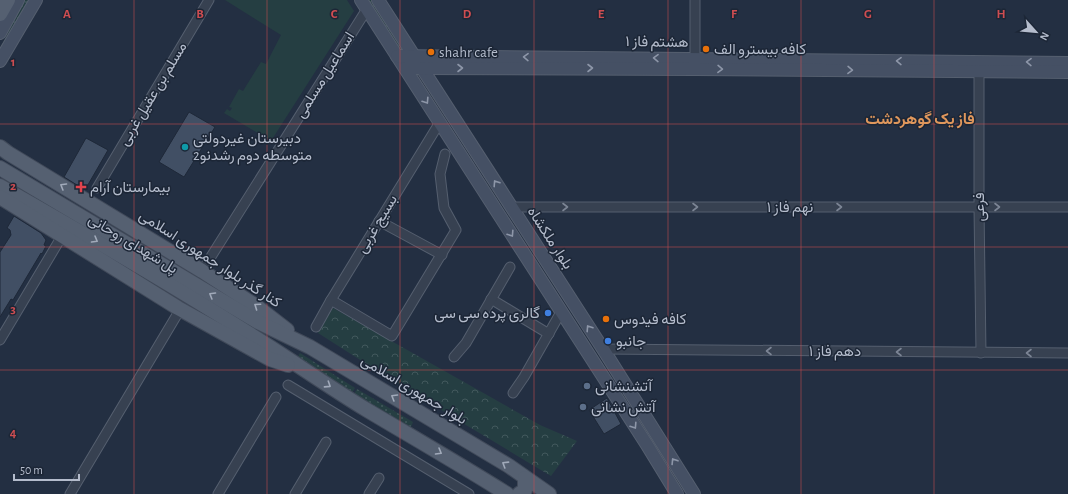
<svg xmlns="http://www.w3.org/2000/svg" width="1068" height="494" font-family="'Alegreya Sans',Vazirmatn,sans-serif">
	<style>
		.grass { fill: url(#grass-dots) }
		.forest { fill: url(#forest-crowns) }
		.park { fill: #253e42 }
		.building { fill: #414f64; stroke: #1e2838 }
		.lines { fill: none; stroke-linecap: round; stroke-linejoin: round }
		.street-casing { stroke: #555f6f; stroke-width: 11 }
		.secondary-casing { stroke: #555f6f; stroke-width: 14 }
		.primary-casing { stroke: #414a5a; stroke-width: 16 }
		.street { stroke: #374151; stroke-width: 9 }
		.secondary { stroke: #455064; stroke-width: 12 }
		.primary { stroke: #556071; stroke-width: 14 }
		.oneway { stroke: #8d96a8 }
		.oneway2 { stroke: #a1aaba }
		.oneway3 { stroke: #7c8595 }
		.grid { fill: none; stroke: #ce4d51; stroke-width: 1; stroke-opacity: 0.55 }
		.food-dot { fill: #e8710a; stroke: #1c2636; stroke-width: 1.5 }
		.culture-dot { fill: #0f9aa8; stroke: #1c2636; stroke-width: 1.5 }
		.health-dot { fill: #e0444e; stroke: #1c2636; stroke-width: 1.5 }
		.shop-dot { fill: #3f7fe0; stroke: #1c2636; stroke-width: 1.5 }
		.service-dot { fill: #5c6f8a; stroke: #1c2636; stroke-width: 1.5 }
		.labels { text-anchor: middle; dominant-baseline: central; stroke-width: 3; stroke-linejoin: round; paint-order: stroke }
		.street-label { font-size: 15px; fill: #b4bccc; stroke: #1c2636 }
		.poi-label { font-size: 15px; fill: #b4bccc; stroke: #1c2636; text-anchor: start }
		.neighbourhood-label { font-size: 16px; font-weight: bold; fill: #df975c; stroke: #1c2636 }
		.grid-label { font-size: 13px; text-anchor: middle; font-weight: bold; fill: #ce4d51; stroke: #1c2636; stroke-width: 3; stroke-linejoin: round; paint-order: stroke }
	</style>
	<defs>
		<pattern id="grass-dots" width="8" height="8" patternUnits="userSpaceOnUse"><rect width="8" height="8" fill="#253e42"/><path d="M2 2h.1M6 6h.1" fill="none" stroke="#42585c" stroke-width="1.8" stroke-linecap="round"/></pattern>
		<pattern id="forest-crowns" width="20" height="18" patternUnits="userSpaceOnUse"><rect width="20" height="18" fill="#253e42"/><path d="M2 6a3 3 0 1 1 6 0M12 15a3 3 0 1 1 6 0" fill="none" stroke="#42585c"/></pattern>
	</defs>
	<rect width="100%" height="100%" fill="#232f42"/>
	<!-- grass -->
	<g class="grass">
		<polygon points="24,0 29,0 4,47 1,47"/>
		<polygon points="365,0 374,0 406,51 400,52"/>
		<polygon points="300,353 355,388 352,393 297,358"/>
		<polygon points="357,389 413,422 411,427 354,394"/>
	</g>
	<!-- forest -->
	<path class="forest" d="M333,308L540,425L577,441L551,476C473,429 395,383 318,333Z"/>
	<!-- park -->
	<polygon class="park" points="225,0 347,0 354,11 271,141 224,113 227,109 230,111 232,108 229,107 239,89 243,91 261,62 266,64 281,35"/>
	<!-- building -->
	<g class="building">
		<polygon points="189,112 215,127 184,177 159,162"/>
		<polygon points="86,138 108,150 85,190 64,177"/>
		<polygon points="14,216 41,233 46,240 44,245 46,246 42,254 41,253 13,300 11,299 0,317 0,252 11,235 10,230 7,228"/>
		<polygon points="607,398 621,424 604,434 589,410"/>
	</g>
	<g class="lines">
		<!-- street casing -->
		<g class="street-casing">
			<g id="street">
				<polyline points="695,65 695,0"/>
				<polyline points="979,66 979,207 981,353"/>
				<polyline points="97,188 209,0"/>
				<polyline points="512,207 1068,207"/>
				<polyline points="379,221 442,255"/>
				<polyline points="207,263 367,9"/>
				<polyline points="491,299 549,334"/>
				<polyline points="331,300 392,336 456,230 444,208 440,174 445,154"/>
				<polyline points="316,327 331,300 440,122"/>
				<polyline points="0,340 62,236"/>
				<polyline points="603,349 1068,353"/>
				<polyline points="454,357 466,343 510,267"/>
				<polyline points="288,385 469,494"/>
				<polyline points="513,393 524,377 561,312"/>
				<polyline points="70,494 178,313"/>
				<polyline points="218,494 276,397"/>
				<polyline points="295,494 326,442"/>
				<polyline points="369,494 379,478"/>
			</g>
		</g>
		<!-- secondary casing -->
		<g class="secondary-casing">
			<g id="secondary">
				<polyline points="361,0 647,445 677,494"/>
				<polyline points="378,0 603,349 694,494"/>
				<polyline points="0,33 18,0"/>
				<polyline points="397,56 1068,63"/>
				<polyline points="0,61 36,0"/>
				<polyline points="405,68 695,69 1068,72"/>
			</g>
		</g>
		<!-- primary casing -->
		<g class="primary-casing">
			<g id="primary">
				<polyline points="0,14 8,0"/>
				<polyline points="0,147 8,153 202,271 256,306 287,330"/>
				<polyline points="0,168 258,322 310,347 509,466 549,494"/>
				<path d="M0,186C83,233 166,281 248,333C288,358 326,385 367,410C414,438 461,465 507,494"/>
				<polyline points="0,197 178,308 270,359 288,365"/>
				<polyline points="519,494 525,490 525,478"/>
			</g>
		</g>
		<!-- street -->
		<use href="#street" class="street"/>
		<!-- secondary -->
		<use href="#secondary" class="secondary"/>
		<!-- primary -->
		<use href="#primary" class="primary"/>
	</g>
	<!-- one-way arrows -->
	<defs><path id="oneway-chevron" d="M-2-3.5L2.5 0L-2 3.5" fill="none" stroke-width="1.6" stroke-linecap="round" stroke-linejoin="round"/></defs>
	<g class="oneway">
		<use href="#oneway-chevron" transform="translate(526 57) rotate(-179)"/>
		<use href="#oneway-chevron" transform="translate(656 58) rotate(-179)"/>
		<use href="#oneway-chevron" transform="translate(899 61) rotate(-179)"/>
		<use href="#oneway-chevron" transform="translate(1029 62) rotate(-179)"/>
		<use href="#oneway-chevron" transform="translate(460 68)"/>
		<use href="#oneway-chevron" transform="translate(590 68)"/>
		<use href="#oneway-chevron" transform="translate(720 69) rotate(1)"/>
		<use href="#oneway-chevron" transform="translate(850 70) rotate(1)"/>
		<use href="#oneway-chevron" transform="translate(426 101) rotate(57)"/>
		<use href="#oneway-chevron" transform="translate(496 183) rotate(-123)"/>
		<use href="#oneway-chevron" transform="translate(511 234) rotate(57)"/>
		<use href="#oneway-chevron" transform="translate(589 328) rotate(-123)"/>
		<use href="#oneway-chevron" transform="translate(634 426) rotate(57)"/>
		<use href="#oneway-chevron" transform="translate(674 461) rotate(-122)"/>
	</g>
	<g class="oneway2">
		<use href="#oneway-chevron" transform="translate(63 186) rotate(-149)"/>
		<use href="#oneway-chevron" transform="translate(95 240) rotate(30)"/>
		<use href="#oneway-chevron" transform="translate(212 295) rotate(-149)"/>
		<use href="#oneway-chevron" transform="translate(257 306) rotate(-145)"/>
		<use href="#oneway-chevron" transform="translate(328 385) rotate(33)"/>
		<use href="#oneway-chevron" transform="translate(394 397) rotate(-149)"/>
		<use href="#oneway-chevron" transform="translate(439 452) rotate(30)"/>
		<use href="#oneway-chevron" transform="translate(505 464) rotate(-148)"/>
	</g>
	<g class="oneway3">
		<use href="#oneway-chevron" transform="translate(565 207)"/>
		<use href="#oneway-chevron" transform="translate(695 207)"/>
		<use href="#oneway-chevron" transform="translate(839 207)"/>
		<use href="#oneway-chevron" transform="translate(997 207)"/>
		<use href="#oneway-chevron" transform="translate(769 351) rotate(-180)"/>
		<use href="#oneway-chevron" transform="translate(899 352) rotate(-180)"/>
		<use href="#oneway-chevron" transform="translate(1029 353) rotate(-180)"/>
	</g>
	<!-- grid -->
	<path class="grid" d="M134,0V494M267,0V494M400,0V494M534,0V494M668,0V494M801,0V494M934,0V494M0,124H1068M0,247H1068M0,370H1068"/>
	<!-- markers -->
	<g class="food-dot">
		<circle cx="706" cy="49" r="4"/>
		<circle cx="431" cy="52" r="4"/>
		<circle cx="606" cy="319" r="4"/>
	</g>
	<circle class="culture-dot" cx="185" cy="147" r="4"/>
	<path class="health-dot" d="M79 181h4v4h4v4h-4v4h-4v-4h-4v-4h4z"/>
	<g class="shop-dot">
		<circle cx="548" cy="313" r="4"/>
		<circle cx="608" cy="341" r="4"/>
	</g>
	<g class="service-dot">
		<circle cx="587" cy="386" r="4"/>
		<circle cx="583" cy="407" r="4"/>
	</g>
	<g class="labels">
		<!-- street labels -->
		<g class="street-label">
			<text transform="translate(657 42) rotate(1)">هشتم فاز ۱</text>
			<text transform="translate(325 75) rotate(-58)">اسماعیل مسلمی</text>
			<text transform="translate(153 94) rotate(-59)">مسلم بن عقیل غربی</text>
			<text x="790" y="207">نهم فاز ۱</text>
			<text transform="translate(979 207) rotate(-90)">فرعی</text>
			<text transform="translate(377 224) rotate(-59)">بسیج غربی</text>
			<text transform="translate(550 238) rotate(57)">بلوار ملکشاه</text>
			<text transform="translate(133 244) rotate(31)">پل شهدای روحانی</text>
			<text transform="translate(210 259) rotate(33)">کنار گذر بلوار جمهوری اسلامی</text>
			<text x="835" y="351">دهم فاز ۱</text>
			<text transform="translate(414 390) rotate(31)">بلوار جمهوری اسلامی</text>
		</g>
		<!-- poi labels -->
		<g class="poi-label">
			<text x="714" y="49">کافه بیسترو الف</text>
			<text x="439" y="52">shahr cafe</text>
			<text x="193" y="138">دبیرستان غیردولتی<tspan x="193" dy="17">متوسطه دوم رشدنو2</tspan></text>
			<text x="90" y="187">بیمارستان آرام</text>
			<text x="540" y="313" text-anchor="end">گالری پرده سی سی</text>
			<text x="614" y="319">كافه فيدوس</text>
			<text x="616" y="341">جانبو</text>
			<text x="595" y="386">آتشنشانی</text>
			<text x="591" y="407">آتش نشانی</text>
		</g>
		<!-- neighbourhood labels -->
		<g class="neighbourhood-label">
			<text x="920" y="119">فاز یک گوهردشت</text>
		</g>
	</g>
	<g class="grid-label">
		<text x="67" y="18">A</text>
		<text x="200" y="18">B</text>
		<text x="334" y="18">C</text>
		<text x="467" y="18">D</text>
		<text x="601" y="18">E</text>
		<text x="734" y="18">F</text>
		<text x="868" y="18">G</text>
		<text x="1001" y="18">H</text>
		<text x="13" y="66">1</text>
		<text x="13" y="190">2</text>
		<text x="13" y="313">3</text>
		<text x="13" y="437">4</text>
	</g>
	<!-- north arrow -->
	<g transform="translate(1036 32) rotate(117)" stroke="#1c2636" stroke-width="3" paint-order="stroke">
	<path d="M0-3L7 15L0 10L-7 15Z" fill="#b4bccc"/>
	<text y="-6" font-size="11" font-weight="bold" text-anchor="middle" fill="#b4bccc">N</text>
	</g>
	<!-- scale -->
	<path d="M14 474v6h65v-6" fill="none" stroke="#b4bccc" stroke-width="2"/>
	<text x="20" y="474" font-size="12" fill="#b4bccc" stroke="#1c2636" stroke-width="3" paint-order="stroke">50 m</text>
</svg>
